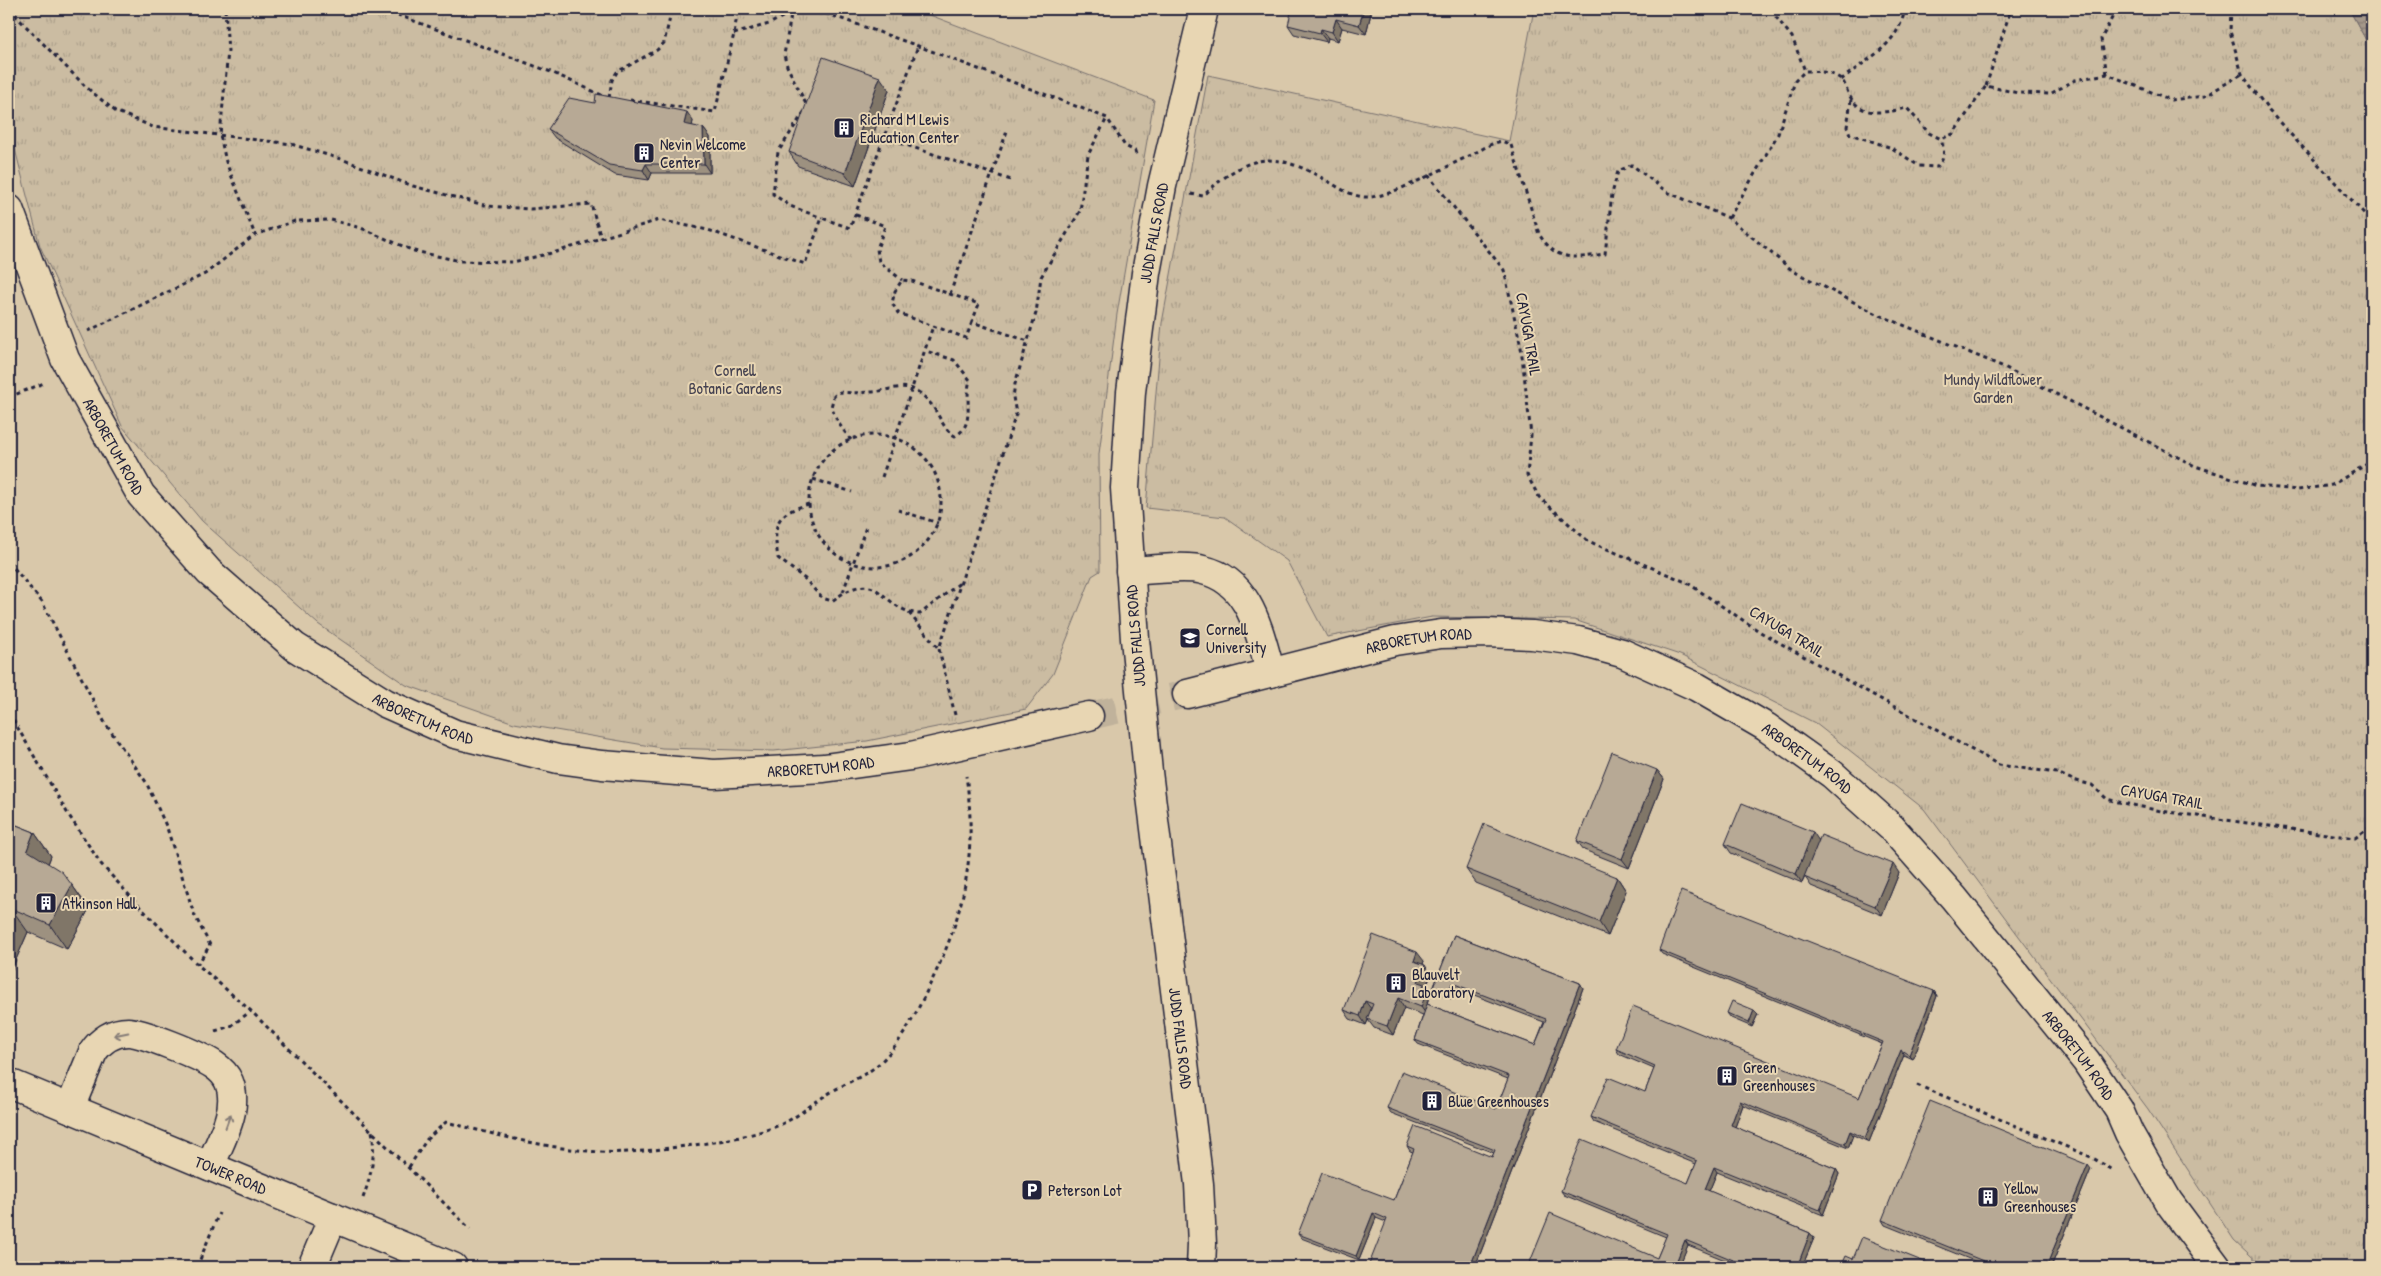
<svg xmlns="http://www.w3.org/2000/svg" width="2381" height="1276" font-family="'Patrick Hand',sans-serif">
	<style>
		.built { fill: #d9c8aa }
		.park { fill: url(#park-tufts); stroke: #766f6e }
		.water { fill: url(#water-rules); stroke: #71696a }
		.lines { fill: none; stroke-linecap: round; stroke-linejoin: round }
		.minor-tunnel { stroke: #c0b29b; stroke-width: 28; stroke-dasharray: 28 14; stroke-linecap: butt }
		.minor-casing { stroke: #22223b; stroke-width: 31 }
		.path { stroke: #22223b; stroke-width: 3; stroke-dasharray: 4 4; stroke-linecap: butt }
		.minor { stroke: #e8d6b3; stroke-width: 28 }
		.wall { fill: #9d9180; stroke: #22223b }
		.shaded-wall { fill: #807668; stroke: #22223b }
		.building { fill: #b7a995; stroke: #22223b }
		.oneway { stroke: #857c77 }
		.labels { text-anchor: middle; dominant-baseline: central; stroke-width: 4; stroke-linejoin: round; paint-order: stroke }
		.poi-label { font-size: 16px; fill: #22223b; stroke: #e8d6b3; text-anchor: start }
		.street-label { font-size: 16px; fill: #22223b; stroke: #e8d6b3 }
		.park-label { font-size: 16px; fill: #444150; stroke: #e8d6b3 }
	</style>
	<defs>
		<pattern id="park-tufts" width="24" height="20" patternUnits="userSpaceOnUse" patternTransform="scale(1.25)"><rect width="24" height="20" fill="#cbbca2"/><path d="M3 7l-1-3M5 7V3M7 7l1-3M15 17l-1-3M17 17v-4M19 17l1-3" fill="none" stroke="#aea18c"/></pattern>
		<pattern id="water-rules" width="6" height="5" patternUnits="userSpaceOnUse" patternTransform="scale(1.25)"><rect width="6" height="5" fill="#a5988a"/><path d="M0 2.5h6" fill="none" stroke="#867c72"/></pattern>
	</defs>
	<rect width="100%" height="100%" fill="#e8d6b3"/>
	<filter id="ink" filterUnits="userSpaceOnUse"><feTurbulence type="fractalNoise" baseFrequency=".02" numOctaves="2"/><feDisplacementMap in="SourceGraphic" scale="10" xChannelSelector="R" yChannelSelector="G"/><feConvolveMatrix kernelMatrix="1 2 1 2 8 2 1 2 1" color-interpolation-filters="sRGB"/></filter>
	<g filter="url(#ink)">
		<!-- built -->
		<rect class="built" x="9" y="9" width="2363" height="1258"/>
		<!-- park -->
		<g class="park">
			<polygon points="9,9 914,9 1154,100 1117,314 1099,454 1100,571 1092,576 1053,674 1026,709 867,741 774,751 662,748 514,723 406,685 318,624 202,521 122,426 40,246 9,126"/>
			<polygon points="1534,9 2349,9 2372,51 2372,1267 2263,1267 2234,1240 2148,1109 1924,809 1815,723 1680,655 1574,620 1432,617 1327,637 1287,561 1225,517 1146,508 1162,323 1208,75 1509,141"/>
		</g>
		<!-- water -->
		<polygon class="water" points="2349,9 2372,9 2372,51"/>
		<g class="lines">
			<!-- minor-tunnel -->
			<polyline class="minor-tunnel" points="1089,716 1187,694"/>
			<!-- minor casing -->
			<g class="minor-casing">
				<g id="minor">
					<path id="s1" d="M9,209L65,359L141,495L209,572L295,647L385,703L455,734L558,759L602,765L714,774L824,768L911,756L1089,716"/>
					<path d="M1130,571C1149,570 1186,565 1203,570C1251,581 1259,633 1271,673"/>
					<path id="s2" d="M1187,694L1395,641L1441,634L1486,633L1532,635L1578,641L1622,653L1697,687L1766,727L1832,774L1892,828L1954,898L2086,1061L2119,1110L2129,1133L2168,1201L2217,1267"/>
					<path id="s3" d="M9,1083L453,1267"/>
					<path d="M70,1108L93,1052C101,1040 113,1032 128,1032C142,1032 201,1056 214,1065C220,1069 226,1075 229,1082C240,1109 220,1141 210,1166"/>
					<polyline points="312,1267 333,1217"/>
					<path id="s4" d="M1201,1267L1202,1244L1199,1184L1148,772L1135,639L1125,488L1131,392L1146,273L1162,186L1204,9"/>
				</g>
			</g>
			<!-- path -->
			<g class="path">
				<polyline points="9,9 86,87 115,111 153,127 291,144 344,160 413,186 488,206 530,209 591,204 601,238"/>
				<polyline points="225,9 228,51 220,135 226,162 255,235"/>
				<polyline points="382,9 551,72 606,97"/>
				<polyline points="792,9 784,55 787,66 806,104"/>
				<polyline points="1773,9 1776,17 1792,37 1805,71"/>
				<polyline points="2231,9 2230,31 2242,74 2269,111 2372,222"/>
				<polyline points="734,34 769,24 792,12 828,14 918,46 1107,118 1125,146 1135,151 1136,155"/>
				<polyline points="2107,74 2101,39 2114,14 2120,9"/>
				<path d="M1841,80C1869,57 1898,46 1905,9"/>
				<polyline points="1986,86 2011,9"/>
				<polyline points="609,98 612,80 617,72 657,50 664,43 672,9"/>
				<polyline points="630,100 715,112 734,34 738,9"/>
				<path d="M1851,100L1847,127L1850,134L1892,148L1919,166L1937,167C1946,158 1944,150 1941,139"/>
				<polyline points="804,112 778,152 773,194 790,206 822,218"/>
				<polyline points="885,138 1014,181"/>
				<polyline points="1428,175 1504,270 1521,347 1531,435 1527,475 1539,497 1588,541 1686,582 1762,633 1999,765 2057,773 2073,780 2092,785 2107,799 2114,801 2161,811 2355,838 2372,826"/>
				<path d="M1191,194L1203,196C1251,150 1276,151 1331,183C1342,190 1356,198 1370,197C1394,196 1447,166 1471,155C1481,150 1491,143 1502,141L1511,145L1539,234C1557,263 1575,258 1605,254L1612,194L1618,171L1632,165L1667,192L1729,218L1793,271L1877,314L2004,367L2195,466L2257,486L2298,490L2332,485L2372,461"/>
				<polyline points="856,215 885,226 877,249 879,262 902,280"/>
				<path d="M1729,218L1778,134L1795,81L1805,71C1816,71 1833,72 1842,80C1846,85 1847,93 1851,98C1863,118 1888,112 1907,108L1929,133L1941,139L1953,134L1986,86L2018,93L2050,94L2075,80L2107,74L2171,100L2205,96L2242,74"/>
				<polyline points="950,294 1007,131"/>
				<polyline points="972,322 966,338 898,313 892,303 895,291 902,280 912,281 979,304 972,322 1028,341"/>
				<polyline points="88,331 205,274 255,235 295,221 331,220 361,228 414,251 460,261 513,262 556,252 659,220 708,230 805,264 822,218 850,228 918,46"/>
				<polyline points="9,397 44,383"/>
				<circle cx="875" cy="501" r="66"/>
				<path d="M851,440L839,424L831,407L834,396L840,392C850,393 860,393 871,392C897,390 909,378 930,403C939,413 943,430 955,436C976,425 964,399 970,380L954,360L926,351"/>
				<polyline points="882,477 933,326"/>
				<polyline points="813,479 852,492"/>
				<path d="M809,504C774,514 773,524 778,558L805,579L822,598L832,601C882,563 878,610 920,614L961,582"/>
				<polyline points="898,510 938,523"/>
				<polyline points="9,562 42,602 105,723 146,782 167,828 194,914 210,945 198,964"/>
				<polyline points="843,592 867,524"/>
				<polyline points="909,613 939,649"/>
				<polyline points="9,713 68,814 101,864 140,907 198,965 251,1011 470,1229"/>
				<polyline points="955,715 939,649 1016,414 1013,397 1015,384 1036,313 1041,277 1080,211 1088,155 1107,118"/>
				<polyline points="215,1031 231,1026 251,1011"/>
				<polyline points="1917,1085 2091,1157 2113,1170"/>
				<path d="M409,1167L427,1139L446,1122C497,1135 548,1149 601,1152C634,1154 668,1148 701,1144C727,1140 762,1134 786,1122C801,1114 814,1102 828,1094C843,1084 861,1078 875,1067C903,1044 920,1005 935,974C966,908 977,848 966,776"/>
				<path d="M363,1198C371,1176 376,1154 372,1131"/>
				<polyline points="197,1267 219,1213"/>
			</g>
			<!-- minor -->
			<use href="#minor" class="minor"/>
		</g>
		<!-- wall -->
		<g class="wall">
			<polygon points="1372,9 1366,34 1342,28 1338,41 1328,38 1327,42 1294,34 1288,25"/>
			<polygon points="889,90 855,186 798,166 789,152"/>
			<polygon points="595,103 693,121 692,126 703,128 710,137 710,173 652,173 649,180 615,175 555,138 548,129"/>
			<polygon points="1657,770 1664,779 1629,868 1584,850 1577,841"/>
			<polygon points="9,822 34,832 51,856 48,864 72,885 89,909 67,949 28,932 11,971 9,971"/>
			<polygon points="1819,840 1899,873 1882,915 1811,886 1805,877 1802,883 1731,853 1725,844"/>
			<polygon points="1466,869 1617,877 1626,891 1608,936 1476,883"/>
			<polygon points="1454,935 1580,983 1583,988 1475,1267 1386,1222 1376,1218 1359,1260 1301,1238 1298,1234 1394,1200 1413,1152 1410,1151 1407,1146 1492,1157 1494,1153 1391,1113 1387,1108 1496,1109 1508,1079 1418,1044 1415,1040 1423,1015 1404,1008 1393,1035 1374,1028 1368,1020 1366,1025 1350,1019 1344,1010 1424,961 1423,964 1431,975 1426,987 1430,993 1427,1004 1535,1045 1544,1022 1456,988 1451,999 1437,993 1433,989"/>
			<polygon points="1659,950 1934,991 1937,996 1913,1059 1904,1055 1869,1142 1853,1135 1848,1148 1743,1105 1735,1127 1836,1169 1839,1174 1823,1215 1717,1172 1709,1191 1810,1233 1814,1238 1802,1267 1742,1267 1688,1245 1679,1266 1657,1258 1666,1237 1564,1195 1561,1191 1688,1183 1696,1164 1594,1122 1591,1117 1645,1092 1654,1069 1619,1054 1616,1049 1859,1098 1882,1044 1662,954"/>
			<polygon points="1727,1013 1758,1014 1752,1027 1731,1018"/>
			<polygon points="2091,1169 2051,1267 1989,1267 1885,1225 1882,1220"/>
		</g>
		<!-- shaded-wall -->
		<g class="shaded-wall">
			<polygon points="1364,9 1372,9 1366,34 1359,25"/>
			<polygon points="1336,19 1342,28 1338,41 1332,32"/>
			<polygon points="1321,29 1328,38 1327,42 1320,33"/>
			<polygon points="880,77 889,90 855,186 845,173"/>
			<polygon points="687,112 693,121 691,133 684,124"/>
			<polygon points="703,128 710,137 710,173 704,164"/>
			<polygon points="646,164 652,173 649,180 643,170"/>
			<polygon points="1657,770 1664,779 1629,868 1622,859"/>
			<polygon points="34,832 51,856 44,874 27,850"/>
			<polygon points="1813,832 1819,841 1802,883 1796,874"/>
			<polygon points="1893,864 1899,873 1882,915 1875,906"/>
			<polygon points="1617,877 1626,891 1608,936 1599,922"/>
			<polygon points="72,885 89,909 67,949 50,925"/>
			<polygon points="11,908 28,932 11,971 9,969 9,913"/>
			<polygon points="1417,952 1424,961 1421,970 1414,961"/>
			<polygon points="1425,965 1431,975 1426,987 1430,993 1427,1003 1431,1008 1428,1017 1421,1007 1419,997 1418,982"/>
			<polygon points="1452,983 1456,988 1451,999 1448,994"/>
			<polygon points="1580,983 1583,988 1475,1267 1470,1267"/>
			<polygon points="1934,991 1937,996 1913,1059 1909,1055"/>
			<polygon points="1398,998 1404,1008 1393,1035 1387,1026"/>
			<polygon points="1365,1001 1372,1010 1366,1025 1360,1016"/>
			<polygon points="1754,1010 1758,1014 1752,1027 1749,1023"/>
			<polygon points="1901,1050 1904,1055 1869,1142 1865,1138"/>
			<polygon points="1740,1101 1743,1105 1734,1130 1731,1125"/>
			<polygon points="1850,1131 1853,1135 1848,1148 1845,1144"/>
			<polygon points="2088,1165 2091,1169 2051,1267 2046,1267"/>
			<polygon points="1714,1167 1717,1172 1708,1194 1705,1189"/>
			<polygon points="1836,1169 1839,1174 1823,1215 1820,1210"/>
			<polygon points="1373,1213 1376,1218 1359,1260 1356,1256"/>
			<polygon points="1810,1233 1814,1238 1802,1267 1797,1267"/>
			<polygon points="1685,1240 1688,1245 1679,1267 1675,1265"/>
		</g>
		<!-- building -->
		<g class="building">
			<polygon points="1292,9 1364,9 1359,25 1336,19 1332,32 1321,29 1320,33 1288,25"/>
			<polygon points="823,57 880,77 845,173 789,152"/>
			<polygon points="596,94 687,112 684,124 703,128 704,164 646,164 643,170 609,165 548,129 569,98 595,103"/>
			<polygon points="1612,752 1657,770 1622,859 1577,841"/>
			<polygon points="1742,803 1813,832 1796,874 1725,844"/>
			<polygon points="9,822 34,832 27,850 62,872 72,885 50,925 11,908 9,913"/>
			<polygon points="1484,824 1617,877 1599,922 1466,869"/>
			<polygon points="1821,835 1893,864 1875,906 1804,877"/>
			<polygon points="1681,891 1934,991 1909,1055 1901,1050 1865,1138 1850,1131 1845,1144 1740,1101 1731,1125 1836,1169 1820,1210 1714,1167 1705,1189 1810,1233 1797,1267 1750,1267 1685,1240 1675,1265 1681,1267 1528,1267 1550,1213 1657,1258 1667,1234 1561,1191 1582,1139 1688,1183 1697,1161 1591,1117 1608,1077 1645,1092 1655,1066 1616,1049 1633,1006 1859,1098 1883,1042 1659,950"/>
			<polygon points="1373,935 1417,952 1414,961 1425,965 1418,982 1424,984 1419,997 1424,999 1421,1007 1398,998 1387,1026 1367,1019 1373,1004 1365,1001 1360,1016 1344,1010"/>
			<polygon points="1454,935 1580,983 1470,1267 1368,1267 1387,1219 1373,1213 1356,1256 1298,1234 1322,1173 1394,1200 1414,1149 1407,1146 1415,1126 1492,1157 1495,1150 1387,1108 1402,1071 1496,1109 1509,1076 1415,1040 1427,1004 1535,1045 1546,1019 1452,983 1448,994 1433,989"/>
			<polygon points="1732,1001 1754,1010 1749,1023 1727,1013"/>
			<polygon points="1930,1101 2088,1165 2046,1267 1998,1267 1882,1220"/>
			<polygon points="1862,1237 1937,1267 1841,1267 1846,1256 1853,1259"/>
		</g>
		<!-- one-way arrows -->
		<defs><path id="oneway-shaft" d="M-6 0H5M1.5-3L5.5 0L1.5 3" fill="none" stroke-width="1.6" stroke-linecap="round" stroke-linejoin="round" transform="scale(1.25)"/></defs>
		<g class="oneway">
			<use href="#oneway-shaft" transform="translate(121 1034) rotate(168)"/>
			<use href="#oneway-shaft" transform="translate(228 1121) rotate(-70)"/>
		</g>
	</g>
	<!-- icons -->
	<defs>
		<g id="building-square" transform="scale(1.125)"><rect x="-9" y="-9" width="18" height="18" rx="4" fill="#22223b" stroke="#e8d6b3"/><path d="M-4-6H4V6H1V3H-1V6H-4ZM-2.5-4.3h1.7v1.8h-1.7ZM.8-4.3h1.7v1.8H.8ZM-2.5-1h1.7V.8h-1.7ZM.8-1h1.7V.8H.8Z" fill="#fff"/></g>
		<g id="university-square" transform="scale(1.125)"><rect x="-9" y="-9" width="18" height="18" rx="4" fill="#22223b" stroke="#e8d6b3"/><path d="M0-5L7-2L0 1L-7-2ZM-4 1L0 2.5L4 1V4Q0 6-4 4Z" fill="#fff"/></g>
		<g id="parking-square" transform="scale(1.125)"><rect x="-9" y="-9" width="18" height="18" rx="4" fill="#22223b" stroke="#e8d6b3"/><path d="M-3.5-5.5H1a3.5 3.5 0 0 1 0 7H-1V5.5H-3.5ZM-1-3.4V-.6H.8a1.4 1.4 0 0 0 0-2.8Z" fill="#fff"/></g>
	</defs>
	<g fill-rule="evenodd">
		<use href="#building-square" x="844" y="128"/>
		<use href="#building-square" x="644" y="153"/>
		<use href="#university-square" x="1190" y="638"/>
		<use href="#building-square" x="46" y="903"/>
		<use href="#building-square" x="1396" y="983"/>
		<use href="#building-square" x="1727" y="1076"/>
		<use href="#building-square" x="1432" y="1101"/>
		<use href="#parking-square" x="1032" y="1190"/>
		<use href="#building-square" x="1988" y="1197"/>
	</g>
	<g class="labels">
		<!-- poi labels -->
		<g class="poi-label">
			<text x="860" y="119">Richard M Lewis<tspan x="860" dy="18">Education Center</tspan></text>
			<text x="660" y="144">Nevin Welcome<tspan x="660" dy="18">Center</tspan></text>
			<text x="1206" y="629">Cornell<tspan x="1206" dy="18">University</tspan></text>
			<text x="62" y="903">Atkinson Hall</text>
			<text x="1412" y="974">Blauvelt<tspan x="1412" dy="18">Laboratory</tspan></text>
			<text x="1743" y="1067">Green<tspan x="1743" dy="18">Greenhouses</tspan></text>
			<text x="1448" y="1101">Blue Greenhouses</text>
			<text x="2004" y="1188">Yellow<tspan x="2004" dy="18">Greenhouses</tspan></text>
			<text x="1048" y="1190">Peterson Lot</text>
		</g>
		<!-- street labels -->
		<g class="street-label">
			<text stroke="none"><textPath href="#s4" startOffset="1040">JUDD FALLS ROAD</textPath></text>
			<text transform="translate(1529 334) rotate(80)">CAYUGA TRAIL</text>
			<text stroke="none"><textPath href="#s1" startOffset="260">ARBORETUM ROAD</textPath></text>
			<text transform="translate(1787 631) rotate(31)">CAYUGA TRAIL</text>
			<text transform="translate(1135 636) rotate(-95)">JUDD FALLS ROAD</text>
			<text stroke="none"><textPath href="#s2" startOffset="238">ARBORETUM ROAD</textPath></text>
			<text stroke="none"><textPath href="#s1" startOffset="680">ARBORETUM ROAD</textPath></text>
			<text stroke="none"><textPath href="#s2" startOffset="658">ARBORETUM ROAD</textPath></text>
			<text stroke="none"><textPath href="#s1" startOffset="1085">ARBORETUM ROAD</textPath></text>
			<text transform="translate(2162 796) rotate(10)">CAYUGA TRAIL</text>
			<text transform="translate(1181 1038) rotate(83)">JUDD FALLS ROAD</text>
			<text stroke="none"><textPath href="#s2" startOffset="1062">ARBORETUM ROAD</textPath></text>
			<text stroke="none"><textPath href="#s3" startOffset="240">TOWER ROAD</textPath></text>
		</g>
		<!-- park labels -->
		<g class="park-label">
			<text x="735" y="370">Cornell<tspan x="735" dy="18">Botanic Gardens</tspan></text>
			<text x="1993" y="379">Mundy Wildflower<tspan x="1993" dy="18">Garden</tspan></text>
		</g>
	</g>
	<!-- margin -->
	<rect width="2381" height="1276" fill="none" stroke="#e8d6b3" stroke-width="30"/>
	<rect x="15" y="15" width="2351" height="1246" fill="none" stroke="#22223b" stroke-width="2" filter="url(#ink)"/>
</svg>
